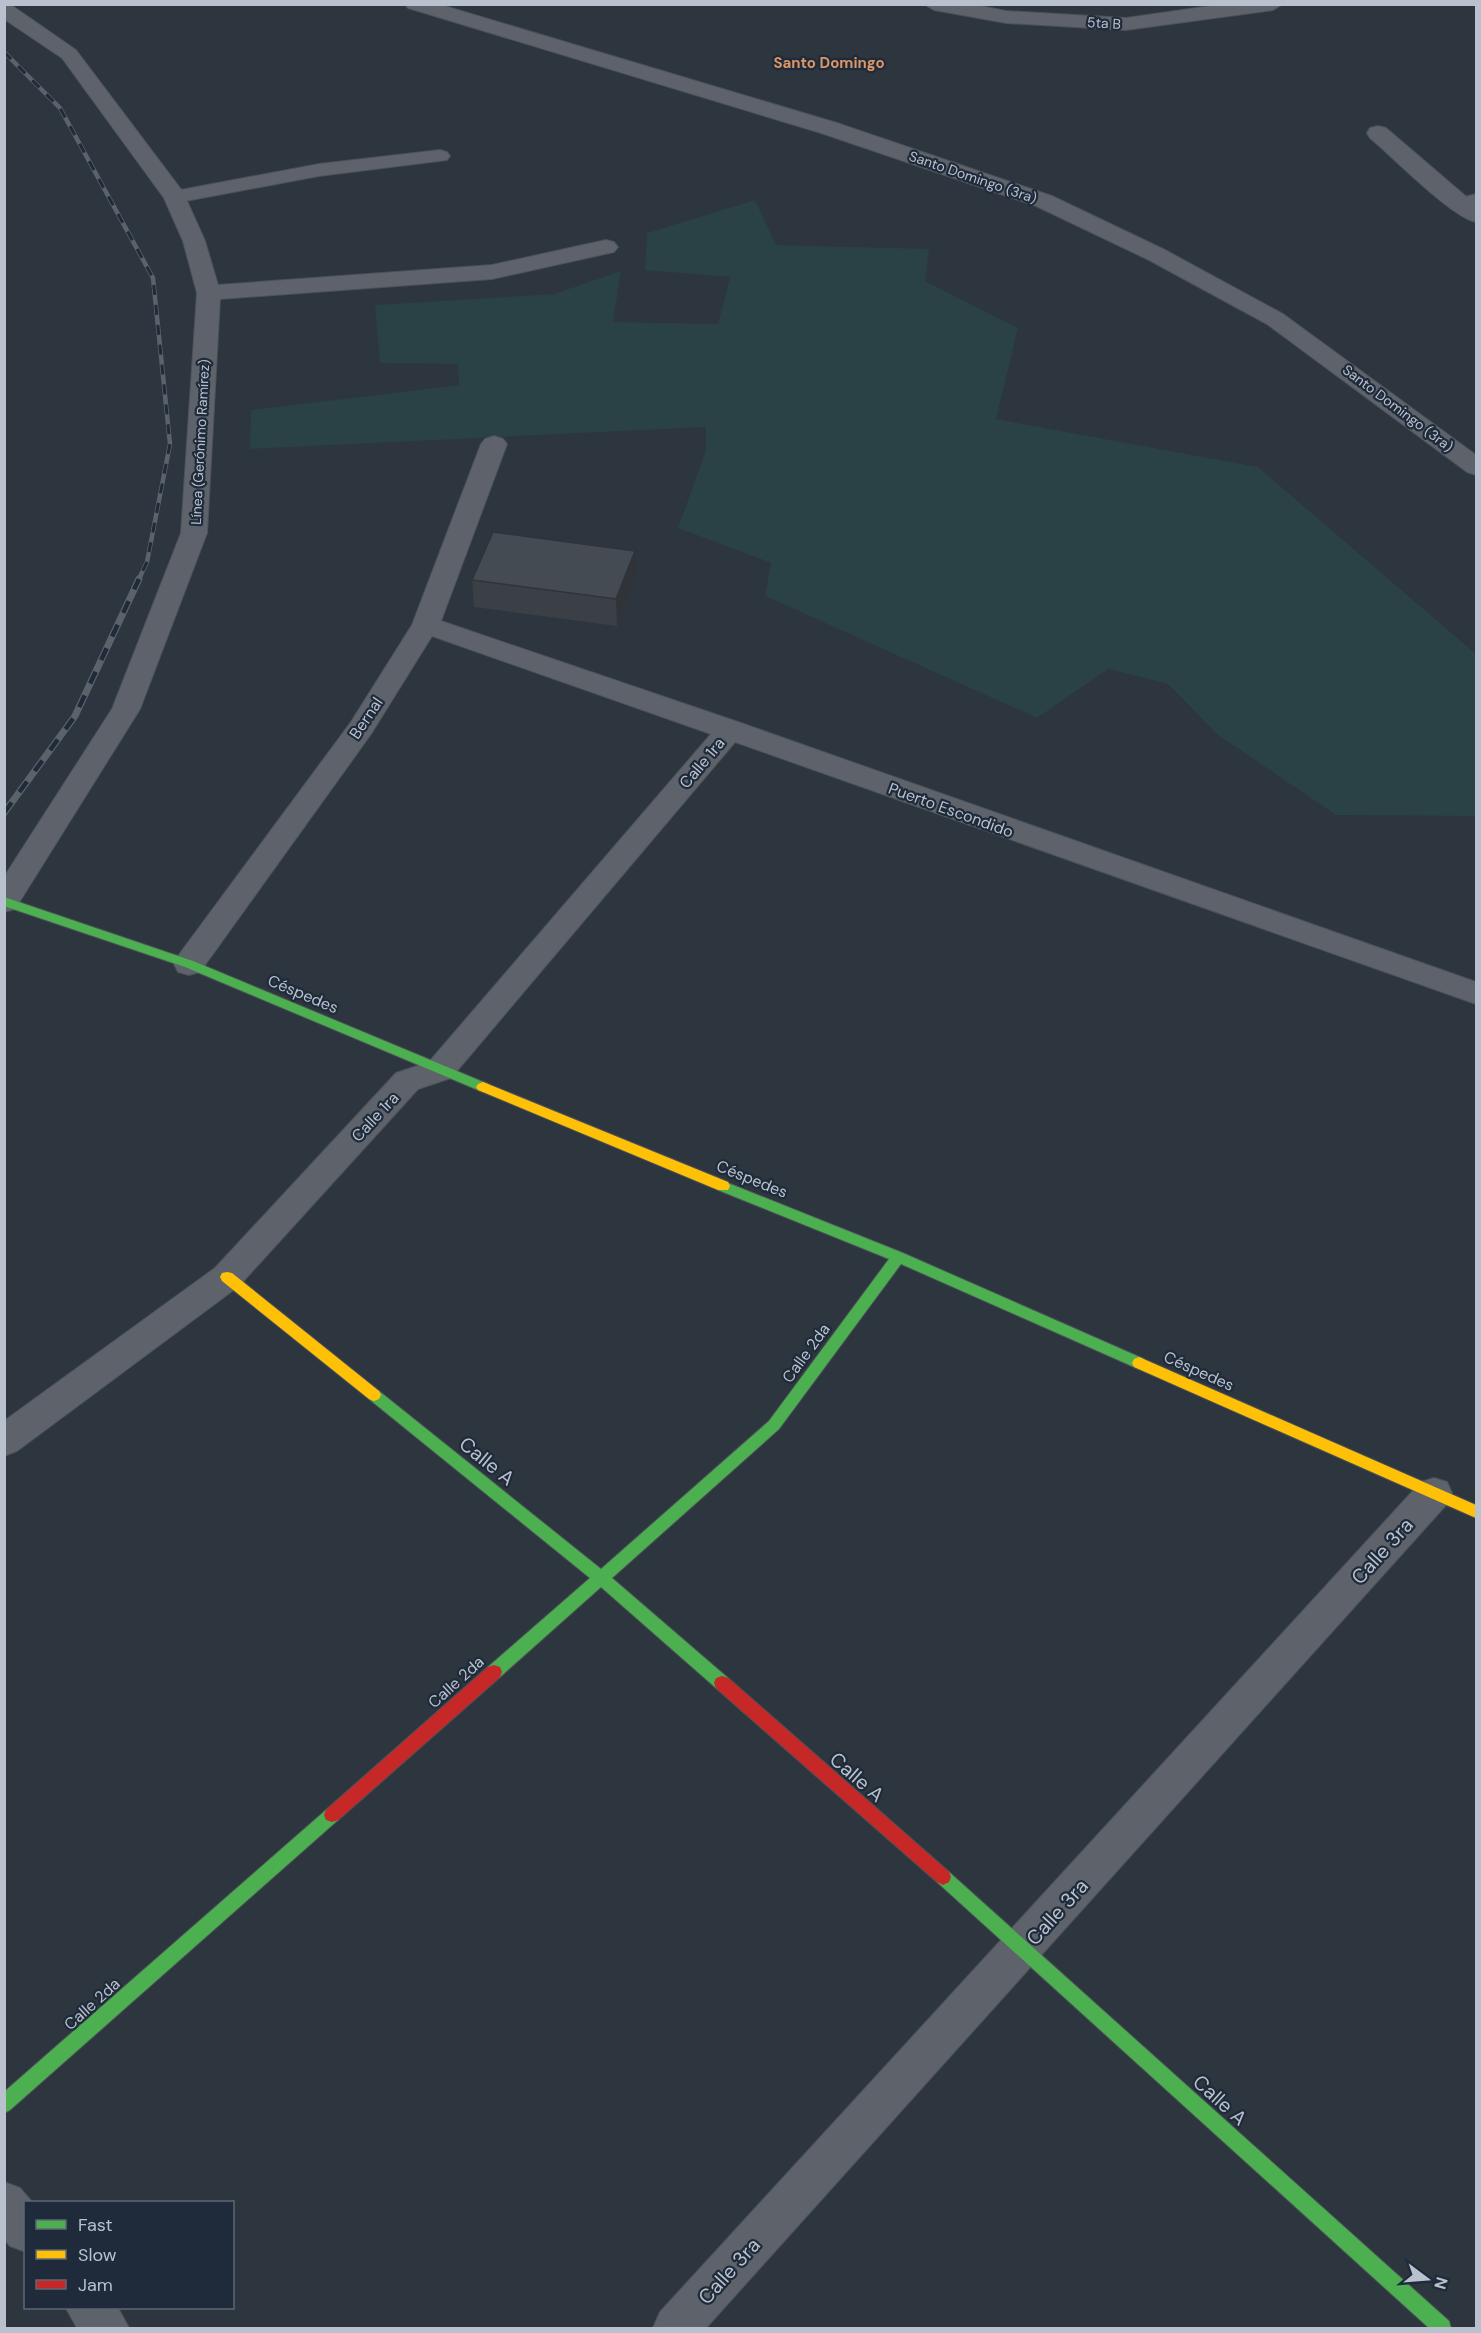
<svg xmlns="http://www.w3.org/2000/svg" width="1481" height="2333" font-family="'DM Sans',sans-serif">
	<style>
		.green { fill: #2a4145 }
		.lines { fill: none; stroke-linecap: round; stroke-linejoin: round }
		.lane-casing { stroke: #4c5158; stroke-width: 2 }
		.street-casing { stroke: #4c5158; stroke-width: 2 }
		.fast-casing { stroke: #4c5158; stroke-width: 2 }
		.slow-casing { stroke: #4c5158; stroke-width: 2 }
		.jam-casing { stroke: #4c5158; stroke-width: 2 }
		.lane { fill: #5e636b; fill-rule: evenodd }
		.street { fill: #5e636b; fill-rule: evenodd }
		.fast { fill: #4caf50; fill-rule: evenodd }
		.slow { fill: #ffc107; fill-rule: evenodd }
		.jam { fill: #c62828; fill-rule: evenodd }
		.rail-far1-casing { stroke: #5c6269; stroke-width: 4.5 }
		.rail-casing { stroke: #5c6269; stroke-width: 7 }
		.rail-far1 { stroke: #1f2b3a; stroke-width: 3; stroke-dasharray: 10; stroke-linecap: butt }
		.rail { stroke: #1f2b3a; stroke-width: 4.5; stroke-dasharray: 13; stroke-linecap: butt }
		.wall { fill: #3b4047 }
		.shaded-wall { fill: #303439 }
		.building { fill: #454b52; stroke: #303439; stroke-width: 1.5 }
		.labels { text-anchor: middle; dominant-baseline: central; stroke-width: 4.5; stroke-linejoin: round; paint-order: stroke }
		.far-street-label { font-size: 14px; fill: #b9c1ce; stroke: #1f2b3a }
		.far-neighbourhood-label { font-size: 15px; font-weight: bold; fill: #db9666; stroke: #1f2b3a }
		.street-label { font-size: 16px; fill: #b9c1ce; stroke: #1f2b3a }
		.near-street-label { font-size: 20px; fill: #b9c1ce; stroke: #1f2b3a }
	</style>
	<rect width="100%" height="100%" fill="#2d353e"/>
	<!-- green -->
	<polygon class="green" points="755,200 776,245 929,249 925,281 1018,328 996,419 1258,467 1476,654 1476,816 1336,815 1218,735 1168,684 1108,669 1037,718 765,596 771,563 678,528 706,450 706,427 250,449 251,410 459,385 458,364 380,363 375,305 554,294 621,271 613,322 718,324 730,277 645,270 647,233"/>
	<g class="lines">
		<!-- lane casing -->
		<g class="lane-casing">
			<g id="lane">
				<polygon points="440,150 447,152 450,156 447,160 319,176 175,203 168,201 165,197 168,193 175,191 319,164"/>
				<polygon points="1476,194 1476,206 1460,210 1453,208 1450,204 1453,200"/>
			</g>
		</g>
		<!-- street casing -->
		<g class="street-casing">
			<g id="street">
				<polygon points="4,4 11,5 76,50 183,192 205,241 218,285 492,265 606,240 614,242 618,247 614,252 492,279 220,299 207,533 140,709 15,909 4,912 4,877 112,709 181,533 197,293 183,241 164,198 62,58 4,19"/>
				<polygon points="405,4 438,4 837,123 1052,196 1165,250 1283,314 1476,455 1476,475 1467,472 1267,324 1149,260 1036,206 821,133 408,8"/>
				<polygon points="924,4 971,4 1006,11 1126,18 1224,4 1283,4 1273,10 1126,30 1006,23 934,10"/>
				<path d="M1378,126L1386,128L1476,205V222C1451,217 1393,157 1370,138L1367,133L1370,128Z"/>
				<polygon points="494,436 503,439 507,444 441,621 741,723 1476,982 1476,1004 735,742 451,1078 418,1089 239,1286 17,1451 4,1456 4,1421 215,1268 396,1073 429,1062 711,734 432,636 371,734 200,972 189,975 178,972 174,964 178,956 351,722 412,625 481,444 485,439"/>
				<polygon points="1434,1478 1447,1482 1452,1493 1447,1504 706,2328 653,2328 660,2312 1421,1482"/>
				<polygon points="4,2182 20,2188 32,2202 26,2202 26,2252 10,2246 4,2239"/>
				<polygon points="66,2308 118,2308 129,2328 77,2328"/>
			</g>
		</g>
		<!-- fast casing -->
		<g class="fast-casing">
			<g id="fast">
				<polygon points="4,897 193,961 488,1084 490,1087 483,1092 478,1090 185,967 4,906"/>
				<polygon points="723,1181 903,1253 1144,1359 1146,1363 1144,1367 1139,1369 1134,1367 901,1264 779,1429 612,1578 728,1678 730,1683 728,1688 722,1690 716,1688 601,1587 500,1677 494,1679 488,1677 486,1672 488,1667 590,1578 369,1399 367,1395 369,1391 374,1389 379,1391 601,1569 769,1421 889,1259 718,1190 716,1186 718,1182"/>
				<polygon points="332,1808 338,1810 340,1815 338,1820 10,2110 4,2113 4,2092 326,1810"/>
				<polygon points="943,1869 949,1872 1449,2321 1451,2328 1429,2328 937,1882 935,1877 937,1872"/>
			</g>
		</g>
		<!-- slow casing -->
		<g class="slow-casing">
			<g id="slow">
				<polygon points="483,1082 728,1182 730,1186 728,1190 718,1190 478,1090 476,1087 478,1084"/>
				<polygon points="227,1272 232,1273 379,1391 381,1395 379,1399 374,1401 369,1399 222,1281 220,1277 222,1273"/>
				<polygon points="1139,1357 1476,1505 1476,1518 1134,1367 1132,1363 1134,1359"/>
			</g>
		</g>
		<!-- jam casing -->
		<g class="jam-casing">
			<g id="jam">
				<polygon points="494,1665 500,1667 502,1672 500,1677 338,1820 332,1822 326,1820 324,1815 326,1810 488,1667"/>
				<polygon points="722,1676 728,1678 949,1872 951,1877 949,1882 943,1885 937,1882 716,1688 714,1683 716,1678"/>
			</g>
		</g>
		<!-- lane -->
		<use href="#lane" class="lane"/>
		<!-- street -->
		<use href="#street" class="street"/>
		<!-- fast -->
		<use href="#fast" class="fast"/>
		<!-- slow -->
		<use href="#slow" class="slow"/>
		<!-- jam -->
		<use href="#jam" class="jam"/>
		<!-- rail-far1 casing -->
		<g class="rail-far1-casing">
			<polyline id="rail-far1" points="4,52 60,108 153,278 170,444 147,562 138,581"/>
		</g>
		<!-- rail casing -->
		<g class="rail-casing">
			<polyline id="rail" points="4,813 75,716 139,579"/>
		</g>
		<!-- rail-far1 -->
		<use href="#rail-far1" class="rail-far1"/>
		<!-- rail -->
		<use href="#rail" class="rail"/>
	</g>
	<!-- wall -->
	<polygon class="wall" points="636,578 617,626 474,607 472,580"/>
	<!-- shaded-wall -->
	<polygon class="shaded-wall" points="635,551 636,578 617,626 616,599"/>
	<!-- building -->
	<polygon class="building" points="493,532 635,551 616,599 472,580"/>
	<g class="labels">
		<!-- far-street labels -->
		<g class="far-street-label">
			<text transform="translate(1104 23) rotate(3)">5ta B</text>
			<text transform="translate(973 177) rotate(19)">Santo Domingo (3ra)</text>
			<text transform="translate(1398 408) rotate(37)">Santo Domingo (3ra)</text>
			<text transform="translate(200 442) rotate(-87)">Línea (Gerónimo Ramírez)</text>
		</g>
		<!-- far-neighbourhood labels -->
		<g class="far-neighbourhood-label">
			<text x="829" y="63">Santo Domingo</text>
		</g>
		<!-- street labels -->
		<g class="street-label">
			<text transform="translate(366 718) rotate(-56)">Bernal</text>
			<text transform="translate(702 763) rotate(-50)">Calle 1ra</text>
			<text transform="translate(951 810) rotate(20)">Puerto Escondido</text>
			<text transform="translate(303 994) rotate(23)">Céspedes</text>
			<text transform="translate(375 1117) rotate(-47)">Calle 1ra</text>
			<text transform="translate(752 1179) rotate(22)">Céspedes</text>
			<text transform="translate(806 1353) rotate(-54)">Calle 2da</text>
			<text transform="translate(1199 1371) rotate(24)">Céspedes</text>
			<text transform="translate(456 1682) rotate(-42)">Calle 2da</text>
			<text transform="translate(92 2004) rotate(-42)">Calle 2da</text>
		</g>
		<!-- near-street labels -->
		<g class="near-street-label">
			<text transform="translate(487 1461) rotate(39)">Calle A</text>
			<text transform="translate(1382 1551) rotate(-48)">Calle 3ra</text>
			<text transform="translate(857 1777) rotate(41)">Calle A</text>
			<text transform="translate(1057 1912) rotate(-48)">Calle 3ra</text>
			<text transform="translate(1220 2100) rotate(42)">Calle A</text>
			<text transform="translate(729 2271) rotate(-48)">Calle 3ra</text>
		</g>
	</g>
	<!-- border -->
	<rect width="1481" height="2333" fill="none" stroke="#b9c1ce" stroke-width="12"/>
	<!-- legend -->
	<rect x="24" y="2201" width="210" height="108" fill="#1f2b3a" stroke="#5d6775" stroke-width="1.5"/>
	<rect x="36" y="2220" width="30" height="9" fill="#4caf50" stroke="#5d6775" stroke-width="1.5"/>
	<text x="78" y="2231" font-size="18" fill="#b9c1ce">Fast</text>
	<rect x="36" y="2250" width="30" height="9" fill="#ffc107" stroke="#5d6775" stroke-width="1.5"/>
	<text x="78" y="2261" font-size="18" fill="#b9c1ce">Slow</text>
	<rect x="36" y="2280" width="30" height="9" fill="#c62828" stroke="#5d6775" stroke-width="1.5"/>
	<text x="78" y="2291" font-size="18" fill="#b9c1ce">Jam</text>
	<!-- north arrow -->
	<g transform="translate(1427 2279) rotate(106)" stroke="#1f2b3a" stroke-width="4.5" paint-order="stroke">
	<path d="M0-4.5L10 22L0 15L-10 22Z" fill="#b9c1ce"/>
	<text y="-9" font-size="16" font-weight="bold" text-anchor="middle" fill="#b9c1ce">N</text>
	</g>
</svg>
